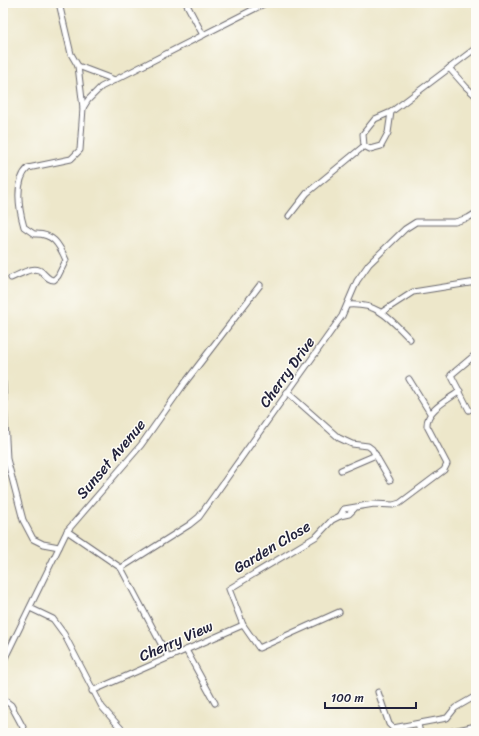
<svg xmlns="http://www.w3.org/2000/svg" width="479" height="736" font-family="Sriracha,sans-serif">
	<style>
		.lines { fill: none; stroke-linecap: round; stroke-linejoin: round }
		.minor-casing { stroke: #69676d; stroke-width: 7 }
		.minor { stroke: #fff; stroke-width: 5 }
		.labels { text-anchor: middle; dominant-baseline: central; stroke-width: 3; stroke-linejoin: round; paint-order: stroke }
		.street-label { font-size: 15px; fill: #22223b; stroke: #fdfcf7 }
	</style>
	<rect width="100%" height="100%" fill="#fdfcf7"/>
	<filter id="ink" filterUnits="userSpaceOnUse"><feTurbulence type="fractalNoise" baseFrequency=".025" numOctaves="2"/><feDisplacementMap in="SourceGraphic" scale="8" xChannelSelector="R" yChannelSelector="G"/><feConvolveMatrix kernelMatrix="1 2 1 2 8 2 1 2 1" color-interpolation-filters="sRGB"/></filter>
	<filter id="wash" filterUnits="userSpaceOnUse"><feTurbulence type="fractalNoise" baseFrequency=".012" numOctaves="4" result="noise"/><feDisplacementMap in="SourceGraphic" scale="16" xChannelSelector="R" yChannelSelector="G"/><feGaussianBlur stdDeviation="0.9" result="paint"/><feColorMatrix in="noise" values="0 0 0 0 0 0 0 0 0 0 0 0 0 0 0 0 0 1.4 0 .05"/><feComposite in="paint" operator="in"/></filter>
	<g filter="url(#wash)">
		<rect width="100%" height="100%" fill="#ede7ca"/>
	</g>
	<g filter="url(#ink)">
		<g class="lines">
			<!-- minor casing -->
			<g class="minor-casing">
				<g id="minor">
					<polyline points="186,3 203,35"/>
					<polyline points="78,66 115,80"/>
					<polyline points="449,68 466,87 476,96"/>
					<polyline points="83,108 88,100 101,87 266,3"/>
					<polyline points="391,112 388,133 381,146 370,149 364,146 363,134 375,119 391,112 476,48"/>
					<polyline points="289,216 307,193 364,146"/>
					<path d="M11,278C21,274 35,264 43,273C47,277 49,280 54,280L58,276L66,260C59,244 53,233 34,234L24,227C19,210 14,181 28,168L71,159L80,150L83,108L78,66L71,54L59,3"/>
					<path d="M348,305C379,303 390,319 410,339"/>
					<polyline points="382,312 413,292 476,282"/>
					<polyline points="409,379 430,413"/>
					<polyline points="3,383 7,459 23,520 33,539 43,544 59,547"/>
					<polyline points="287,392 339,438 352,444 368,446 372,449 390,480"/>
					<polyline points="469,410 451,375 476,354"/>
					<polyline points="341,470 376,455"/>
					<path d="M340,516L344,509L374,504L393,505L400,503L444,470L447,464L427,426C426,410 448,400 460,391"/>
					<polyline points="67,531 121,568 168,657"/>
					<polyline points="121,568 189,525 199,517 342,316 357,281 369,264 405,229 416,222 455,222 468,218 476,213"/>
					<polyline points="30,608 53,619 64,634 102,707 125,733"/>
					<polyline points="339,612 259,648 243,625 229,589 317,536 332,520 340,516 349,514 354,509"/>
					<polyline points="186,650 215,703"/>
					<polyline points="3,662 67,531 141,445 184,384 260,285"/>
					<polyline points="92,691 243,625"/>
					<polyline points="378,692 389,724 393,728 447,718 455,708 476,696"/>
					<polyline points="3,699 11,705 26,733"/>
					<polyline points="418,724 420,733"/>
					<polyline points="444,733 476,726"/>
				</g>
			</g>
			<!-- minor -->
			<use href="#minor" class="minor"/>
		</g>
	</g>
	<g class="labels">
		<!-- street labels -->
		<g class="street-label">
			<text transform="translate(287 372) rotate(-54)">Cherry Drive</text>
			<text transform="translate(111 459) rotate(-50)">Sunset Avenue</text>
			<text transform="translate(272 547) rotate(-31)">Garden Close</text>
			<text transform="translate(176 641) rotate(-24)">Cherry View</text>
		</g>
	</g>
	<!-- margin -->
	<rect width="479" height="736" fill="none" stroke="#fdfcf7" stroke-width="16"/>
	<!-- scale -->
	<path d="M325 702v6h91v-6" fill="none" stroke="#22223b" stroke-width="2"/>
	<text x="331" y="702" font-size="12" fill="#22223b" stroke="#fdfcf7" stroke-width="3" paint-order="stroke">100 m</text>
</svg>
